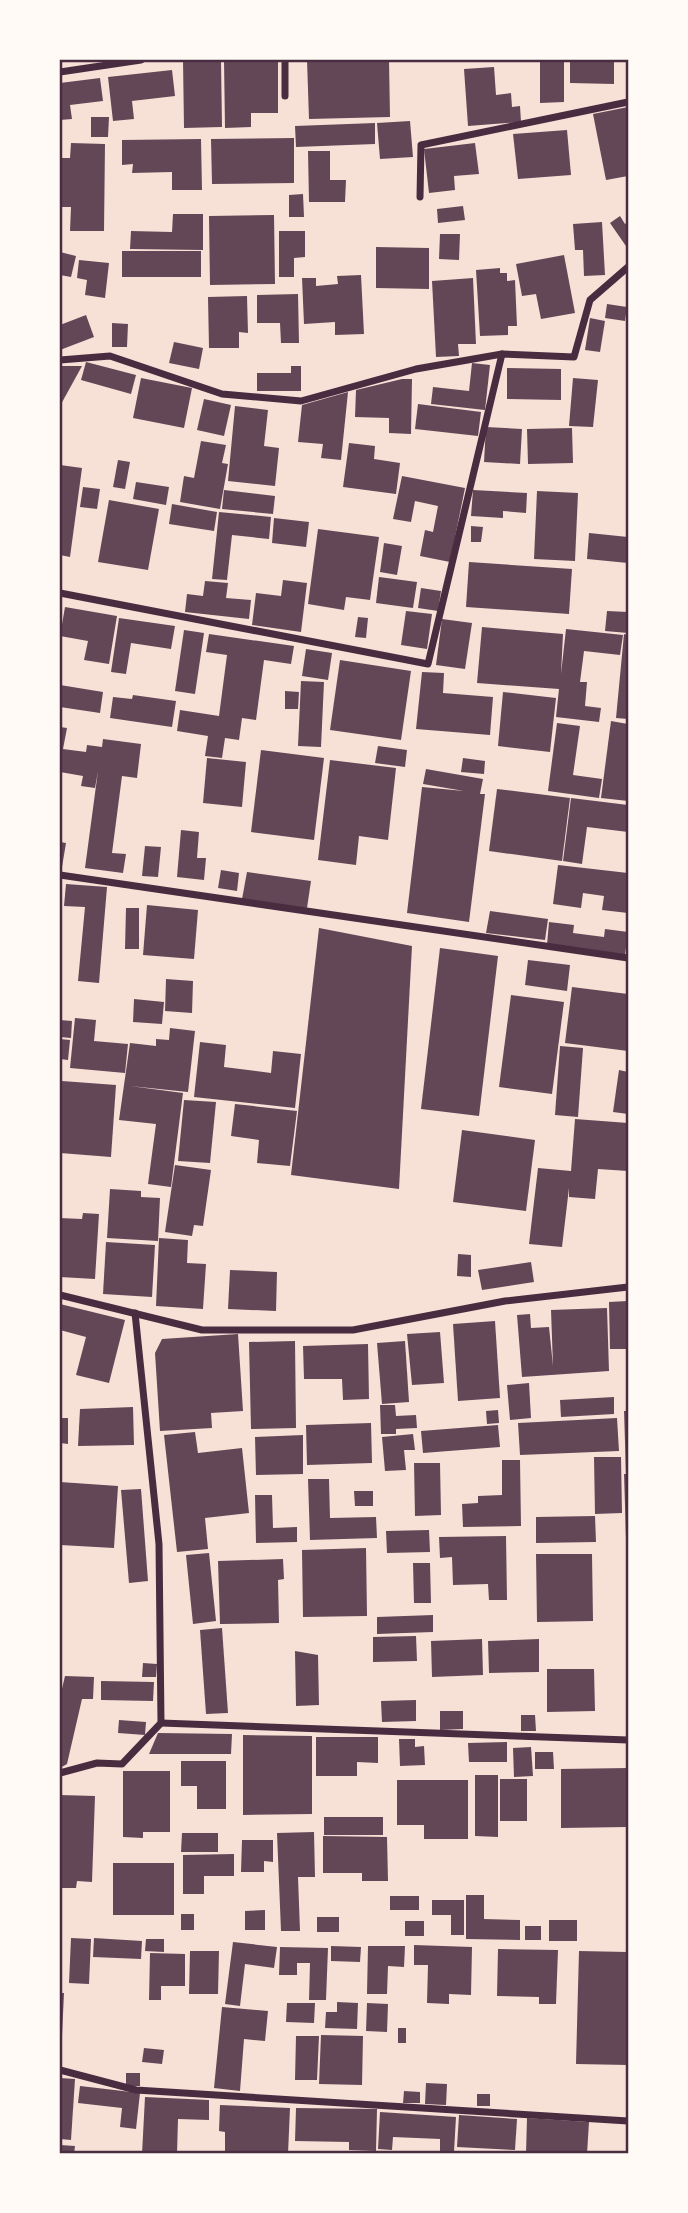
<svg xmlns="http://www.w3.org/2000/svg" width="688" height="2213" font-family="Signika,sans-serif">
	<style>
		.building { fill: #644757 }
		.lines { fill: none; stroke-linecap: round; stroke-linejoin: round }
		.minor { stroke: #4a2c40; stroke-width: 7 }
		.neatline { fill: none; stroke: #4a2c40; stroke-width: 2.5 }
	</style>
	<rect width="100%" height="100%" fill="#f7e1d7"/>
	<!-- building -->
	<g class="building">
		<polygon points="183,60 221,60 222,127 184,128"/>
		<polygon points="224,60 278,60 278,113 251,113 251,127 225,128"/>
		<polygon points="307,60 389,60 390,117 309,119"/>
		<polygon points="540,60 564,60 564,102 540,103"/>
		<polygon points="570,60 614,60 614,84 570,83"/>
		<polygon points="494,67 496,95 511,93 512,107 520,106 521,122 468,126 464,69"/>
		<polygon points="172,70 175,96 132,101 134,119 113,121 108,77"/>
		<polygon points="100,78 103,101 70,105 72,119 60,120 60,83"/>
		<polygon points="628,107 628,176 606,180 593,114"/>
		<polygon points="91,117 109,117 108,137 91,137"/>
		<polygon points="410,121 413,157 380,159 377,123"/>
		<polygon points="375,123 375,144 296,147 295,126"/>
		<polygon points="567,130 571,175 518,179 513,134"/>
		<polygon points="294,138 294,183 212,184 211,139"/>
		<polygon points="201,139 202,190 172,190 172,172 132,173 133,164 122,165 122,140"/>
		<polygon points="71,143 105,144 104,231 70,231 71,207 60,207 60,158 70,158"/>
		<polygon points="475,143 479,174 454,176 455,190 429,193 424,149"/>
		<polygon points="308,151 330,151 330,180 346,180 345,202 309,202"/>
		<polygon points="303,194 304,217 289,217 289,195"/>
		<polygon points="463,206 465,220 438,223 437,209"/>
		<polygon points="173,214 203,214 203,250 130,249 131,231 172,232"/>
		<polygon points="274,215 275,284 210,285 209,216"/>
		<polygon points="620,216 625,224 628,222 628,249 610,223"/>
		<polygon points="602,222 605,275 584,276 583,250 575,250 573,224"/>
		<polygon points="279,231 305,231 305,257 294,258 294,277 279,277"/>
		<polygon points="440,234 460,234 459,260 439,259"/>
		<polygon points="376,247 429,248 429,289 376,288"/>
		<rect x="122" y="251" width="79" height="26"/>
		<polygon points="60,252 76,256 71,277 60,275"/>
		<polygon points="564,255 575,313 541,319 536,294 522,296 516,264"/>
		<polygon points="79,260 109,263 105,298 85,295 87,280 77,278"/>
		<polygon points="500,268 500,273 507,273 507,281 515,280 517,326 508,326 508,335 480,336 476,270"/>
		<polygon points="361,275 364,334 335,335 335,322 304,324 302,278 316,278 316,286 338,284 337,276"/>
		<polygon points="473,278 476,344 458,344 459,356 436,357 432,281"/>
		<polygon points="298,294 299,343 281,343 280,323 257,323 257,295"/>
		<polygon points="247,296 248,333 239,332 239,348 209,348 208,297"/>
		<polygon points="607,304 627,307 625,321 605,318"/>
		<polygon points="86,315 94,337 60,350 60,325"/>
		<polygon points="590,318 605,321 600,352 585,350"/>
		<polygon points="112,323 128,324 127,347 112,347"/>
		<polygon points="174,342 203,348 199,369 169,363"/>
		<polygon points="86,362 136,375 131,394 81,380"/>
		<polygon points="472,363 490,365 485,410 431,404 433,387 469,391"/>
		<polygon points="60,366 82,366 60,406"/>
		<polygon points="291,366 301,366 301,391 257,391 257,373 291,373"/>
		<polygon points="507,368 561,369 561,400 507,399"/>
		<polygon points="141,378 192,388 184,428 133,418"/>
		<polygon points="573,378 598,380 593,427 569,426"/>
		<polygon points="402,379 412,379 411,434 389,433 389,418 355,417 356,390"/>
		<polygon points="348,392 341,460 321,458 323,444 298,442 302,405"/>
		<polygon points="204,399 231,405 224,436 197,430"/>
		<polygon points="418,404 481,412 478,436 415,429"/>
		<polygon points="235,406 268,410 264,446 279,448 275,486 228,481"/>
		<polygon points="486,427 522,429 520,464 484,462"/>
		<polygon points="572,428 573,463 528,464 527,429"/>
		<polygon points="201,441 226,445 222,463 228,464 220,509 180,502 184,476 194,478"/>
		<polygon points="349,443 375,446 374,459 400,463 396,494 343,487"/>
		<polygon points="118,460 130,462 125,489 113,487"/>
		<polygon points="60,465 82,468 70,557 60,555"/>
		<polygon points="402,476 465,488 450,562 420,556 425,530 433,532 438,506 415,501 411,522 393,519"/>
		<polygon points="136,482 169,487 166,505 133,499"/>
		<polygon points="83,487 100,489 97,509 80,507"/>
		<polygon points="224,490 275,496 273,514 222,509"/>
		<polygon points="473,490 527,493 526,513 503,511 503,518 471,516"/>
		<polygon points="537,491 578,493 575,561 534,559"/>
		<polygon points="109,500 159,509 148,570 98,562"/>
		<polygon points="172,504 217,512 214,531 169,524"/>
		<polygon points="219,512 271,517 269,539 232,535 227,580 212,579"/>
		<polygon points="274,518 309,522 306,547 272,543"/>
		<polygon points="471,526 483,527 481,542 471,542"/>
		<polygon points="318,529 379,537 370,600 346,597 344,610 308,604"/>
		<polygon points="589,533 628,537 628,563 587,559"/>
		<polygon points="384,543 402,546 397,575 380,572"/>
		<polygon points="469,562 572,569 569,614 466,607"/>
		<polygon points="379,577 417,582 413,608 376,603"/>
		<polygon points="283,580 307,583 301,632 252,625 256,593 281,596"/>
		<polygon points="205,581 228,583 226,598 251,600 249,619 185,612 187,594 203,596"/>
		<polygon points="421,588 441,591 438,611 418,608"/>
		<polygon points="65,607 117,616 109,664 84,660 88,641 60,636"/>
		<polygon points="406,611 432,614 427,649 401,645"/>
		<polygon points="607,611 628,612 628,633 605,631"/>
		<polygon points="358,617 368,618 366,638 355,637"/>
		<polygon points="119,618 175,626 171,649 131,643 126,674 111,672"/>
		<polygon points="442,619 472,623 465,669 436,665"/>
		<polygon points="482,627 563,634 561,674 566,629 623,635 620,655 584,651 580,682 587,682 585,706 601,708 599,722 556,717 559,689 477,683"/>
		<polygon points="184,630 204,633 195,694 175,691"/>
		<polygon points="209,634 294,646 291,664 264,660 256,720 242,718 239,740 225,738 222,758 205,756 208,736 177,731 180,710 219,716 227,655 206,652"/>
		<polygon points="624,634 628,635 628,719 616,718"/>
		<polygon points="306,649 332,653 328,680 302,676"/>
		<polygon points="340,660 411,671 401,740 330,730"/>
		<polygon points="422,672 444,673 443,693 493,697 490,735 416,729"/>
		<polygon points="301,681 324,682 321,747 298,746"/>
		<polygon points="60,685 103,692 100,713 60,707"/>
		<polygon points="285,691 299,692 298,709 285,709"/>
		<polygon points="503,692 556,698 550,752 498,746"/>
		<polygon points="133,695 176,701 172,727 110,718 113,697 132,699"/>
		<polygon points="611,721 628,724 628,801 601,798"/>
		<polygon points="557,723 580,726 573,775 602,779 599,798 548,791"/>
		<polygon points="60,727 67,728 63,749 86,752 87,745 102,747 103,739 141,744 137,778 122,776 112,853 126,854 123,873 85,868 98,771 95,788 81,786 83,776 60,772"/>
		<polygon points="378,746 407,750 405,767 375,763"/>
		<polygon points="261,750 324,758 314,840 251,832"/>
		<polygon points="207,758 246,762 242,807 203,803"/>
		<polygon points="463,758 485,761 484,774 461,772"/>
		<polygon points="330,760 396,768 388,840 359,836 356,865 318,860"/>
		<polygon points="426,769 483,779 480,794 485,794 469,922 407,913 422,787 464,791 423,784"/>
		<polygon points="497,789 570,798 562,861 489,851"/>
		<polygon points="571,798 628,805 628,832 587,827 582,864 563,861"/>
		<polygon points="181,830 199,832 197,858 206,858 204,880 177,877"/>
		<polygon points="60,842 66,843 62,867 60,867"/>
		<polygon points="145,846 161,847 158,877 142,876"/>
		<polygon points="558,865 628,873 628,913 602,910 604,896 583,893 581,908 553,904"/>
		<polygon points="221,870 239,873 237,891 218,888"/>
		<polygon points="247,872 311,881 307,908 242,899"/>
		<polygon points="66,884 107,887 99,983 78,981 85,907 64,906"/>
		<polygon points="147,905 198,910 194,959 143,955"/>
		<polygon points="126,908 139,908 139,949 125,949"/>
		<polygon points="490,911 548,919 545,940 486,933"/>
		<polygon points="549,922 574,925 573,933 604,937 605,929 628,932 625,955 547,945"/>
		<polygon points="319,928 412,946 399,1189 291,1175"/>
		<polygon points="440,948 498,956 479,1116 421,1109"/>
		<polygon points="528,960 570,965 567,991 525,985"/>
		<polygon points="166,979 193,981 192,1013 165,1011"/>
		<polygon points="572,987 628,994 628,1051 565,1043"/>
		<polygon points="511,995 564,1002 552,1094 499,1087"/>
		<polygon points="134,999 164,1002 162,1024 133,1022"/>
		<polygon points="75,1018 96,1020 94,1041 128,1044 125,1073 70,1068"/>
		<polygon points="60,1020 72,1021 71,1038 60,1037"/>
		<polygon points="170,1028 195,1031 188,1092 130,1086 183,1093 171,1187 148,1184 156,1124 119,1120 130,1043 156,1046 156,1039 169,1040"/>
		<polygon points="60,1039 70,1040 68,1060 60,1059"/>
		<polygon points="200,1042 226,1045 224,1067 271,1073 273,1051 301,1054 295,1108 194,1097"/>
		<polygon points="560,1046 583,1048 578,1117 555,1115"/>
		<polygon points="619,1070 628,1072 628,1114 613,1112"/>
		<polygon points="62,1081 116,1085 111,1157 60,1153"/>
		<polygon points="184,1100 216,1102 210,1163 178,1161"/>
		<polygon points="235,1104 297,1111 290,1166 257,1163 259,1140 231,1136"/>
		<polygon points="575,1119 628,1123 628,1171 598,1169 595,1199 569,1197 569,1188 562,1247 529,1244 538,1168 571,1171"/>
		<polygon points="462,1130 535,1140 526,1211 453,1202"/>
		<polygon points="175,1165 211,1170 203,1226 194,1225 192,1236 165,1232"/>
		<polygon points="110,1189 141,1191 141,1197 160,1198 158,1241 107,1238"/>
		<polygon points="83,1213 99,1214 95,1279 60,1277 60,1218 82,1219"/>
		<polygon points="159,1238 188,1240 187,1263 206,1264 203,1309 156,1306"/>
		<polygon points="106,1242 155,1245 152,1297 103,1294"/>
		<polygon points="458,1254 471,1255 471,1277 457,1276"/>
		<polygon points="531,1262 534,1282 482,1290 478,1270"/>
		<polygon points="230,1270 277,1272 276,1311 228,1309"/>
		<polygon points="628,1301 628,1349 610,1349 609,1302"/>
		<polygon points="60,1304 125,1320 109,1383 76,1375 86,1337 60,1330"/>
		<polygon points="607,1308 609,1371 522,1377 517,1315 530,1314 531,1328 549,1327 553,1366 551,1310"/>
		<polygon points="495,1321 500,1398 458,1401 453,1324"/>
		<polygon points="440,1332 444,1383 412,1385 407,1334"/>
		<polygon points="238,1334 243,1411 211,1413 212,1428 160,1431 155,1353 162,1339"/>
		<polygon points="295,1341 296,1428 251,1429 249,1342"/>
		<polygon points="405,1341 409,1402 382,1404 377,1343"/>
		<polygon points="368,1344 369,1399 343,1400 342,1379 304,1379 303,1346"/>
		<polygon points="529,1383 531,1418 510,1420 507,1385"/>
		<polygon points="614,1397 614,1414 561,1417 560,1400"/>
		<polygon points="380,1405 395,1405 396,1416 416,1415 417,1428 396,1429 396,1434 381,1434"/>
		<polygon points="133,1407 134,1445 78,1446 80,1409"/>
		<polygon points="498,1410 499,1423 487,1424 486,1411"/>
		<polygon points="624,1411 628,1411 628,1473 626,1473"/>
		<polygon points="60,1418 68,1418 68,1444 60,1443"/>
		<polygon points="617,1418 619,1451 520,1455 518,1423"/>
		<polygon points="371,1423 372,1463 307,1465 306,1425"/>
		<polygon points="498,1425 500,1447 423,1453 421,1431"/>
		<polygon points="195,1432 198,1453 242,1448 249,1513 205,1518 208,1549 177,1552 164,1435"/>
		<polygon points="413,1434 415,1450 404,1450 406,1470 385,1471 382,1437"/>
		<polygon points="303,1435 303,1474 256,1475 255,1437"/>
		<polygon points="594,1457 621,1457 622,1513 595,1514"/>
		<polygon points="502,1460 520,1460 521,1526 463,1527 462,1504 478,1503 478,1496 502,1495"/>
		<polygon points="414,1463 440,1463 441,1515 415,1516"/>
		<polygon points="624,1474 628,1474 628,1538 626,1538"/>
		<polygon points="308,1479 329,1479 330,1518 376,1517 377,1538 310,1540"/>
		<polygon points="60,1482 118,1486 114,1548 60,1545"/>
		<polygon points="141,1489 148,1581 129,1583 121,1490"/>
		<polygon points="354,1491 373,1491 373,1506 355,1506"/>
		<polygon points="255,1495 272,1495 273,1528 297,1527 297,1542 256,1543"/>
		<polygon points="595,1516 596,1542 536,1543 536,1517"/>
		<polygon points="429,1530 430,1552 387,1553 386,1531"/>
		<polygon points="506,1536 507,1600 489,1600 488,1584 453,1585 452,1557 440,1558 439,1537"/>
		<polygon points="366,1548 367,1616 303,1617 302,1550"/>
		<polygon points="209,1553 216,1621 193,1624 186,1555"/>
		<polygon points="536,1554 592,1554 593,1621 537,1622"/>
		<polygon points="283,1559 284,1579 278,1580 279,1623 220,1624 218,1561"/>
		<polygon points="413,1563 430,1563 431,1603 414,1603"/>
		<polygon points="433,1615 433,1632 377,1634 377,1617"/>
		<polygon points="222,1628 228,1713 206,1714 200,1630"/>
		<polygon points="416,1636 417,1661 373,1662 373,1637"/>
		<polygon points="482,1639 483,1675 432,1677 431,1641"/>
		<polygon points="539,1639 539,1672 489,1673 488,1641"/>
		<polygon points="295,1651 318,1655 319,1705 296,1706"/>
		<polygon points="143,1663 157,1664 156,1677 142,1677"/>
		<polygon points="547,1669 594,1669 595,1711 547,1712"/>
		<polygon points="65,1676 94,1677 93,1699 82,1699 67,1764 60,1768 60,1697"/>
		<polygon points="101,1681 154,1682 153,1701 101,1700"/>
		<polygon points="416,1700 416,1721 382,1722 381,1701"/>
		<polygon points="440,1711 463,1711 463,1729 440,1730"/>
		<polygon points="521,1715 535,1715 536,1731 521,1731"/>
		<polygon points="119,1720 146,1722 145,1735 118,1733"/>
		<polygon points="158,1733 232,1734 231,1754 149,1754"/>
		<polygon points="243,1735 312,1736 312,1814 243,1815"/>
		<polygon points="316,1737 378,1737 378,1763 357,1762 357,1776 316,1776"/>
		<polygon points="399,1739 415,1739 415,1747 424,1746 425,1765 400,1766"/>
		<polygon points="507,1742 507,1762 469,1762 468,1743"/>
		<polygon points="531,1747 533,1776 514,1777 513,1748"/>
		<polygon points="535,1752 553,1752 554,1769 535,1769"/>
		<polygon points="181,1761 226,1761 226,1809 197,1809 197,1786 181,1786"/>
		<polygon points="628,1768 628,1827 561,1828 561,1769"/>
		<polygon points="123,1771 170,1771 170,1832 143,1832 143,1838 123,1837"/>
		<polygon points="475,1775 498,1775 498,1837 475,1836"/>
		<rect x="500" y="1779" width="27" height="42"/>
		<polygon points="397,1780 468,1780 468,1839 424,1839 424,1825 397,1825"/>
		<polygon points="60,1795 95,1796 92,1882 77,1881 76,1888 60,1888"/>
		<rect x="324" y="1817" width="59" height="18"/>
		<polygon points="314,1832 315,1877 298,1877 300,1931 281,1931 277,1833"/>
		<polygon points="182,1833 218,1833 218,1852 181,1852"/>
		<polygon points="323,1836 387,1837 388,1881 362,1881 362,1873 323,1873"/>
		<polygon points="242,1840 273,1840 273,1862 264,1861 264,1872 241,1872"/>
		<polygon points="234,1854 234,1876 204,1876 204,1894 183,1894 183,1855"/>
		<rect x="113" y="1863" width="61" height="52"/>
		<polygon points="466,1895 484,1895 484,1919 520,1920 520,1940 466,1939"/>
		<rect x="390" y="1896" width="29" height="14"/>
		<polygon points="432,1900 464,1900 464,1935 451,1935 451,1915 432,1915"/>
		<polygon points="265,1910 265,1930 245,1930 245,1911"/>
		<rect x="181" y="1914" width="13" height="16"/>
		<rect x="317" y="1917" width="22" height="15"/>
		<rect x="549" y="1920" width="28" height="21"/>
		<rect x="405" y="1921" width="19" height="15"/>
		<rect x="525" y="1926" width="16" height="14"/>
		<polygon points="71,1938 91,1939 89,1984 69,1983"/>
		<polygon points="94,1938 142,1941 141,1959 93,1957"/>
		<polygon points="146,1939 164,1939 164,1952 145,1951"/>
		<polygon points="233,1942 277,1947 274,1968 245,1964 240,2006 225,2004"/>
		<polygon points="414,1945 472,1947 471,1995 449,1994 449,2004 427,2003 428,1965 414,1965"/>
		<polygon points="331,1946 361,1947 360,1962 331,1961"/>
		<polygon points="368,1946 405,1946 404,1967 388,1966 387,1994 367,1994"/>
		<polygon points="280,1947 328,1948 326,2000 309,2000 310,1963 297,1963 297,1975 279,1975"/>
		<polygon points="498,1949 558,1950 556,2004 539,2004 539,1997 497,1996"/>
		<polygon points="190,1951 219,1951 218,1994 189,1994"/>
		<polygon points="579,1951 628,1952 628,2065 576,2064"/>
		<polygon points="150,1953 185,1954 185,1986 161,1986 161,2000 149,2000"/>
		<polygon points="60,1993 64,1993 62,2036 60,2036"/>
		<polygon points="337,2002 358,2003 357,2029 325,2028 326,2012 337,2012"/>
		<polygon points="287,2003 315,2003 314,2023 286,2022"/>
		<polygon points="367,2003 388,2004 387,2032 366,2031"/>
		<polygon points="222,2007 268,2011 265,2041 244,2039 240,2091 214,2088"/>
		<rect x="398" y="2028" width="8" height="15"/>
		<polygon points="321,2035 363,2036 362,2085 319,2084"/>
		<polygon points="296,2036 319,2036 317,2080 295,2080"/>
		<polygon points="144,2048 164,2050 162,2064 142,2062"/>
		<rect x="126" y="2073" width="14" height="13"/>
		<polygon points="60,2078 75,2079 71,2140 60,2139"/>
		<polygon points="426,2083 447,2084 446,2105 425,2104"/>
		<polygon points="80,2086 140,2093 136,2129 120,2127 122,2108 78,2103"/>
		<polygon points="404,2091 420,2092 420,2103 403,2103"/>
		<rect x="477" y="2094" width="13" height="12"/>
		<polygon points="145,2097 209,2100 209,2120 178,2119 177,2154 142,2154"/>
		<polygon points="220,2105 290,2108 288,2154 225,2154 225,2132 219,2131"/>
		<polygon points="296,2108 377,2109 376,2151 349,2150 349,2142 295,2141"/>
		<polygon points="380,2112 456,2117 454,2152 440,2152 440,2139 393,2137 392,2150 378,2149"/>
		<polygon points="459,2115 517,2119 515,2150 457,2147"/>
		<polygon points="527,2118 589,2122 587,2154 526,2154"/>
		<polygon points="60,2145 75,2146 74,2154 60,2154"/>
	</g>
	<g class="lines">
		<!-- minor -->
		<g class="minor">
			<polyline points="285,60 285,96"/>
			<polyline points="60,72 141,60"/>
			<polyline points="420,197 421,145 628,102"/>
			<polyline points="60,360 110,356 222,394 301,401 416,369 502,354 574,357 590,300 628,267"/>
			<polyline points="60,593 428,664 502,354"/>
			<polyline points="60,875 628,958"/>
			<polyline points="60,1295 202,1330 353,1330 505,1301 628,1287"/>
			<polyline points="161,1723 628,1740"/>
			<polyline points="60,1773 97,1763 122,1764 161,1723 159,1544 135,1313"/>
			<polyline points="60,2070 136,2090 628,2121"/>
		</g>
	</g>
	<!-- border -->
	<rect width="688" height="2213" fill="none" stroke="#fffaf5" stroke-width="122"/>
	<rect x="61" y="61" width="566" height="2091" class="neatline"/>
</svg>
